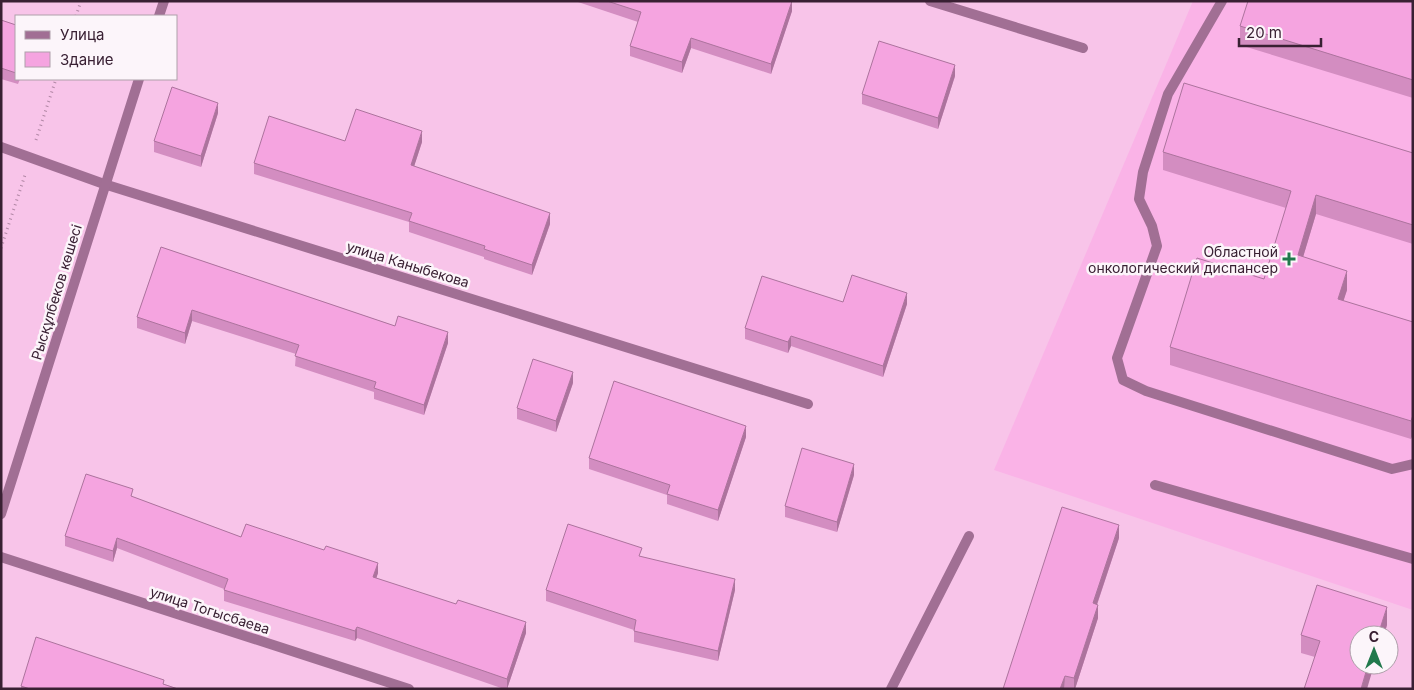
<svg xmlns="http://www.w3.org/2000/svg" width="1414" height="690" font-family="Inter,sans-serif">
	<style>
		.built { fill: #fab3e7 }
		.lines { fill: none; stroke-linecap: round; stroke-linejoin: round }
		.path { stroke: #b288a6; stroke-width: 3; stroke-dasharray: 1 4; stroke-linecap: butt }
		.lane { stroke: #a16f94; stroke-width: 10 }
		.street { stroke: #a16f94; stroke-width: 10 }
		.wall { fill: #d38dc1 }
		.shaded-wall { fill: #ac739d }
		.building { fill: #f5a4e0; stroke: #ac739d }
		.poi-dot { fill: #21794c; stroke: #fcf5fa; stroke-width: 2 }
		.labels { text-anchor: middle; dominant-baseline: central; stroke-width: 5; stroke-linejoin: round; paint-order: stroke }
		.poi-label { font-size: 14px; fill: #392033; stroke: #fcf5fa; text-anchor: end }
		.street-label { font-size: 14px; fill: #392033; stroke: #fcf5fa }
	</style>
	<rect width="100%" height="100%" fill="#f8c4e9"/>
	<!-- built -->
	<polygon class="built" points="1193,1 1413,1 1413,610 994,470"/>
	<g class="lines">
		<!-- path -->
		<g class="path">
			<polyline points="76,16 81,1"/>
			<polyline points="36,140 56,79"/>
			<polyline points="1,248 25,175"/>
		</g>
		<!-- lane -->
		<g class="lane">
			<polyline points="1222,1 1168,94 1143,172 1139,199 1152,226 1157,246 1117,358 1123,380 1146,391 1392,469 1413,464"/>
			<polyline points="1155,485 1413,559"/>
		</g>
		<!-- street -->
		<g class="street">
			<polyline points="930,1 1083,48"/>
			<polyline points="159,16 164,1"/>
			<polyline points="1,147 104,184 808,404"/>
			<polyline points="1,514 139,79"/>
			<polyline points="1,557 409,689"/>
			<polyline points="891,689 969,536"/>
		</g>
	</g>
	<!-- wall -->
	<g class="wall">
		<polygon points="575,1 792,1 792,11 771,74 691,48 682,73 630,56 630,46 638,22"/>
		<polygon points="1413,1 1413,98 1240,45 1240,26"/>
		<polygon points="1,20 16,25 16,79 20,79 18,84 1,79"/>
		<polygon points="955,76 938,129 862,104 862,94"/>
		<polygon points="218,113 201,167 154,152 154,141"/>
		<polygon points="422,142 414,166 550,224 532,275 484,259 484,257 409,232 409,222 254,174 254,163"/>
		<polygon points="1163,152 1413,153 1413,244 1316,214 1303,257 1347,290 1343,301 1413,322 1413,434 1411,439 1170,365 1170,347 1264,279 1286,208 1163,170"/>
		<polygon points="161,247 395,326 448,343 424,415 374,399 374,392 295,366 296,354 192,321 185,344 137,328 137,317"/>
		<polygon points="843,302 907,304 883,377 791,346 788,353 745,339 745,328"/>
		<polygon points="573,383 556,432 517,419 517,408"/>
		<polygon points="746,437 718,521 667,504 667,495 589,469 589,458"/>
		<polygon points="854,475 837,532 785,517 785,506"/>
		<polygon points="133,497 241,537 378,573 376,578 526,633 507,689 504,689 357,638 355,641 224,601 224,589 117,548 113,562 65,546 65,536"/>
		<polygon points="1119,538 1097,605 1098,618 1075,689 1003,689"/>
		<polygon points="642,557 735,590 718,661 634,642 634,630 546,601 546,590"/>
		<polygon points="1387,625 1384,635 1359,635 1315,657 1301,653 1301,635"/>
		<polygon points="164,684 178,689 21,689 21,686"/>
	</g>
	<!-- shaded-wall -->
	<g class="shaded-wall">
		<polygon points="792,1 792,11 771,74 771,64"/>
		<polygon points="691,38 691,48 682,73 682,62"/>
		<polygon points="955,65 955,76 938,129 938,118"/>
		<polygon points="218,103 218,113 201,167 201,156"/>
		<polygon points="422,131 422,142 411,176 411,165"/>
		<polygon points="1316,195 1316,214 1298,274 1298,255"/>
		<polygon points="550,213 550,224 532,275 532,265"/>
		<polygon points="1347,271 1347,290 1338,318 1338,299"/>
		<polygon points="907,293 907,304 883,377 883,366"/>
		<polygon points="192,310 192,321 185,344 185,333"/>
		<polygon points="448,332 448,343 424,415 424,405"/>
		<polygon points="791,336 791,346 788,353 788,342"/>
		<polygon points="573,372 573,383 556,432 556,421"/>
		<polygon points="1413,415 1413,434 1411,439 1411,421"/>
		<polygon points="746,426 746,437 718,521 718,510"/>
		<polygon points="854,464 854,475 837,532 837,522"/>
		<polygon points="1119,525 1119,538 1093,616 1093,603"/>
		<polygon points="117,538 117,548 113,562 113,551"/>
		<polygon points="378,563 378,573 373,588 373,577"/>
		<polygon points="735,579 735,590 718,661 718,651"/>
		<polygon points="1098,605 1098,618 1075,689 1074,689 1074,678"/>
		<polygon points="1387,607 1387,625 1384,635 1378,635"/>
		<polygon points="526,622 526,633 507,689 507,679"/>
		<polygon points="357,627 357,638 355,641 355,631"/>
		<polygon points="1368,665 1374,665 1367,689 1361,689"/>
		<polygon points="1065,676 1064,689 1060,689"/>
	</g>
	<!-- building -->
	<g class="building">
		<polygon points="607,1 792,1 771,64 691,38 682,62 630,46 641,12"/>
		<polygon points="1248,1 1413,1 1413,80 1240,26"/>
		<polygon points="1,20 16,25 16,73 1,68"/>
		<polygon points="879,41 955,65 938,118 862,94"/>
		<polygon points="1184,83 1413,153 1413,225 1316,195 1298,255 1347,271 1338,299 1413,322 1413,415 1411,421 1170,347 1197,258 1264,279 1291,191 1163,152"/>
		<polygon points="172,87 218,103 201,156 154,141"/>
		<polygon points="356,109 422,131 411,165 550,213 532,265 484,249 485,246 409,221 412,213 254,163 269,116 345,141"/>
		<polygon points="161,247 395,326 398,316 448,332 424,405 374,388 376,382 295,356 299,345 192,310 185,333 137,317"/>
		<polygon points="852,275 907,293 883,366 791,336 788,342 745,328 762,276 843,302"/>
		<polygon points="533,359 573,372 556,421 517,408"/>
		<polygon points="614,381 746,426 718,510 667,494 670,485 589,458"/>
		<polygon points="802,448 854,464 837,522 785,506"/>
		<polygon points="86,474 133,489 131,496 241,537 246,524 324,550 326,546 378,563 373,577 456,604 458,600 526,622 507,679 357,627 355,631 224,590 228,579 117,538 113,551 65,536"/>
		<polygon points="1062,507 1119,525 1093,603 1098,605 1074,678 1065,676 1060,689 1003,689"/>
		<polygon points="568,524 642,548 639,556 735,579 718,651 634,631 636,620 546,590"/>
		<polygon points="1317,585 1387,607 1378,635 1359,635 1359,665 1368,665 1361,689 1304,689 1320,641 1301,635"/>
		<polygon points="36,637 164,680 163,684 178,689 30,689 21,686"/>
	</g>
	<!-- markers -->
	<path class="poi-dot" d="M1286.5 251.5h5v5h5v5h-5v5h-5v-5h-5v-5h5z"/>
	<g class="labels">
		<!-- poi labels -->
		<g class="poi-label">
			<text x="1278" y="251">Областной<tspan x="1278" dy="16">онкологический диспансер</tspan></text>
		</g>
		<!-- street labels -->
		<g class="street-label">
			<text transform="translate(408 264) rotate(17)">улица Каныбекова</text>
			<text transform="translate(56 292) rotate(-73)">Рысқұлбеков көшесі</text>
			<text transform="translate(210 610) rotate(18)">улица Тогысбаева</text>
		</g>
	</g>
	<!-- border -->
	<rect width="1414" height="690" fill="none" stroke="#392033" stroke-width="5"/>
	<!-- legend -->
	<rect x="15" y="15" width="162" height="65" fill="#fcf5fa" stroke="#aea0aa"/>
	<rect x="25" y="31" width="25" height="8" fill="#a16f94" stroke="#aea0aa"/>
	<text x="60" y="40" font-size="15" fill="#392033">Улица</text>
	<rect x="25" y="52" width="25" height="15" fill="#f5a4e0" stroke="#aea0aa"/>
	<text x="60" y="65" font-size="15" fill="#392033">Здание</text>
	<!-- north arrow -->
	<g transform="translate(1374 650)"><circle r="24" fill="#fcf5fa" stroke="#aea0aa"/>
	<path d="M0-4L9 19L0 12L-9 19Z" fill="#21794c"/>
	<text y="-8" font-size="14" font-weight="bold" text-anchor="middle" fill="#392033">С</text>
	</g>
	<!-- scale -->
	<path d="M1239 38v8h82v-8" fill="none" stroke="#392033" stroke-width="2.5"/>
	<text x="1246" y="38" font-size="15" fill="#392033" stroke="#fcf5fa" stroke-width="4" paint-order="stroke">20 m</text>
</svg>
